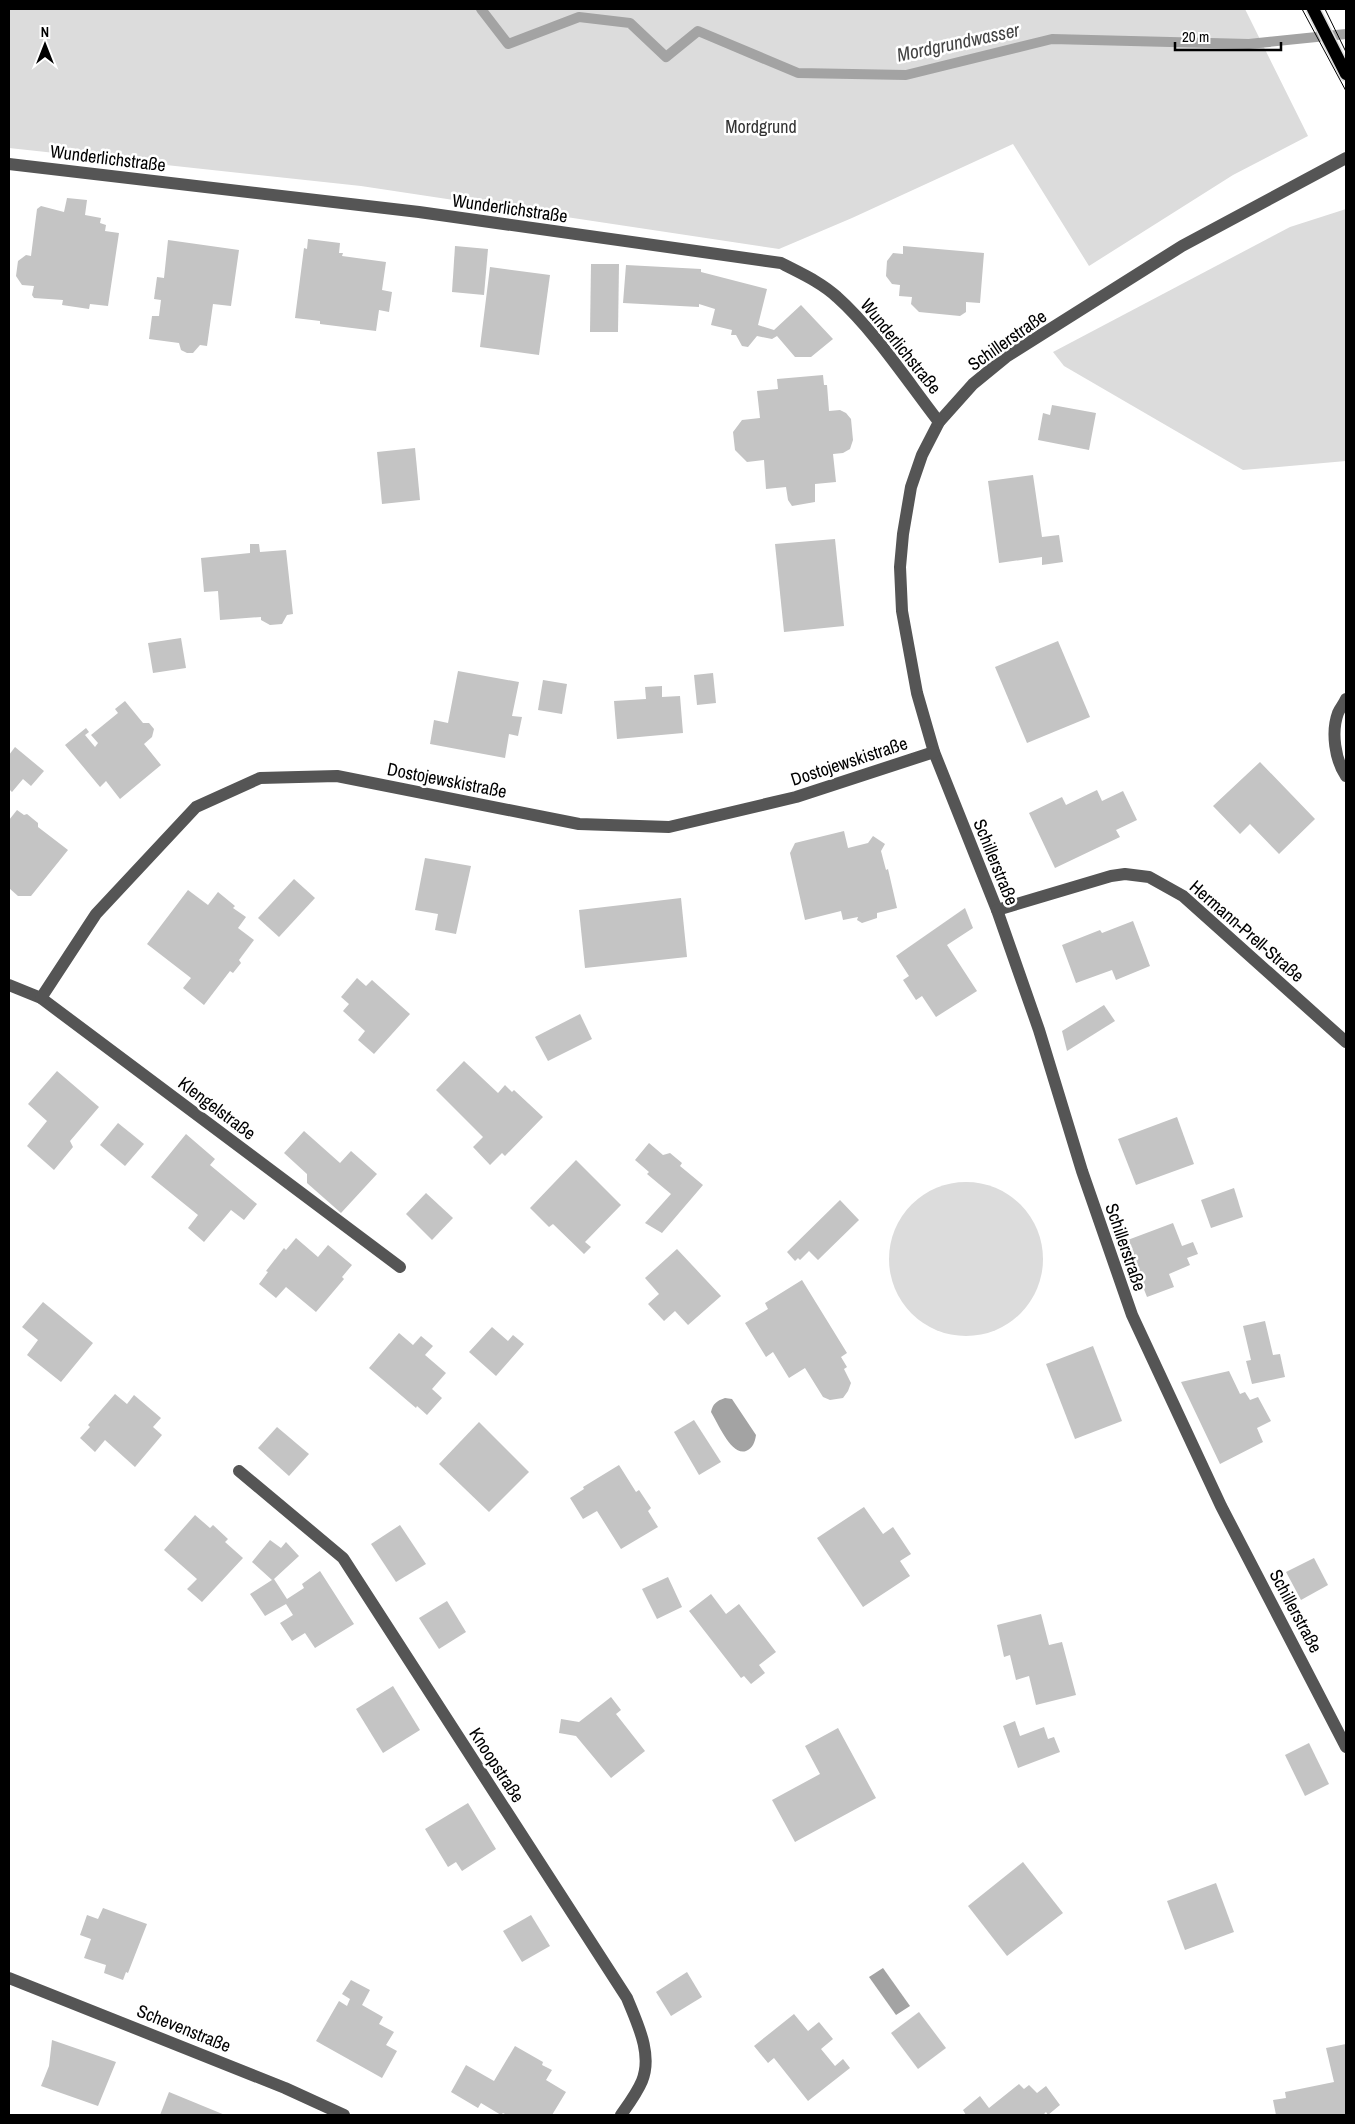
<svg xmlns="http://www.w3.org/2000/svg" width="1355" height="2124" font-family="'Archivo Narrow',sans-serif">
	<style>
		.green { fill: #dcdcdc }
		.water { fill: #a3a3a3 }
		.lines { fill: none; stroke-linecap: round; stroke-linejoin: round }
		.stream { stroke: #a3a3a3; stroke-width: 10 }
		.building { fill: #c4c4c4 }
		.major-casing { stroke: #dbdbdb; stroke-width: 15 }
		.minor { stroke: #555; stroke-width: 12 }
		.major { stroke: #000; stroke-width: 12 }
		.tram { stroke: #000; stroke-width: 1 }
		.labels { text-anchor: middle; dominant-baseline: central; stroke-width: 5; stroke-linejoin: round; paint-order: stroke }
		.park-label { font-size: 18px; fill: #333; stroke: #fff }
		.street-label { font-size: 18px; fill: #000; stroke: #fff }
		.water-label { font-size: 19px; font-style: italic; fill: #444; stroke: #fff }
	</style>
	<rect width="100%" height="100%" fill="#fff"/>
	<!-- green -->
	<g class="green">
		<polygon points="9,9 1245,9 1308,136 1233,175 1089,266 1013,144 852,218 779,249 361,186 9,148"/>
		<polygon points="1346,209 1346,461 1243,470 1064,366 1053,352 1290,227"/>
		<circle cx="966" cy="1259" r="77"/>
	</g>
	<!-- water -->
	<g class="water">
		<path d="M725,1398L732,1399L756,1435C755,1442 753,1448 746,1451C731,1456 718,1423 711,1412C713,1404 716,1401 725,1398Z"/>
		<polygon points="883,1968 910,2006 896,2015 869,1977"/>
	</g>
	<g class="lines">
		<!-- stream -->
		<polyline class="stream" points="481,9 508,44 579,17 630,23 666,57 698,31 798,73 906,75 1052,39 1249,44 1346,34"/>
	</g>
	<!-- building -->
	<g class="building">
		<polygon points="67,198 87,200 85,215 101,218 100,223 106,225 105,231 119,233 108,306 90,304 89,309 62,305 63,300 34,298 32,295 34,286 22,285 16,276 18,261 26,255 31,256 37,209 41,206 64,212"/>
		<polygon points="308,239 340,243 339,253 343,253 342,256 386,262 382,290 392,292 389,312 379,310 376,331 320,324 320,321 295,318 304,248 307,249"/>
		<polygon points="168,240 239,250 231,306 213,304 207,346 200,345 193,353 187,353 181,350 179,343 149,339 152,316 159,316 161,300 154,299 157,277 164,278"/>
		<polygon points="455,246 488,249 484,295 452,292"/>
		<polygon points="903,246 984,253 980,303 966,302 966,312 960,316 919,312 911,304 912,297 899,296 900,285 892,284 886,276 887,261 893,253 903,254"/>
		<polygon points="591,264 619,264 618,332 590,332"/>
		<polygon points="626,265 701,269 701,272 767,289 758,325 774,330 801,305 833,339 811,357 795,357 777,336 772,339 757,336 748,347 742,346 736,335 731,335 732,330 711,325 715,309 699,304 699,307 623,303"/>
		<polygon points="490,267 550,275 539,355 480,347"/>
		<polygon points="823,375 824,385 827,385 829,411 840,410 846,413 851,419 853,440 850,449 843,453 833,454 836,482 815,484 815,502 792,506 788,500 786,487 766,489 764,460 747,462 735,450 733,432 742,420 760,418 757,391 778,389 777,379"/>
		<polygon points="1052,405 1096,413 1089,450 1038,440 1043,413 1050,415"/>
		<polygon points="415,448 420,500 382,504 377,452"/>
		<polygon points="1033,475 1042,537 1059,535 1063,562 1042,565 1042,557 999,563 988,481"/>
		<polygon points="835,539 844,626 784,632 775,544"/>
		<polygon points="250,544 259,544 260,552 286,550 293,614 287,615 282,624 270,625 261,620 261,617 220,620 218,591 204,592 201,558 250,553"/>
		<polygon points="181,638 186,668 153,673 148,643"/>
		<polygon points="1058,641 1090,717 1027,743 995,667"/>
		<polygon points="458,671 519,682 512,716 522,717 518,736 509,734 505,758 430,744 434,720 448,723"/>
		<polygon points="713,673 716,703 697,705 694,675"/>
		<polygon points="543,680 567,684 562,714 538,710"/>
		<polygon points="662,686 662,697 680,696 683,733 617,739 614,701 646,699 645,687"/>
		<polygon points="125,701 143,723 149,723 154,729 152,737 144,744 161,765 120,799 106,781 100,787 65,745 86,728 89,732 85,735 95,747 98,743 91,735 118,713 115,709"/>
		<polygon points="15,747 44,771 31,786 23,779 12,792 9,789 9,755"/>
		<polygon points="1260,762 1315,819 1279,854 1250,824 1240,834 1213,806"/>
		<polygon points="1097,790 1102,801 1123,791 1137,820 1116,830 1120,837 1055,868 1029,813 1062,797 1066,805"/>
		<polygon points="17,810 24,815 27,814 38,823 38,827 68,850 31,896 18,896 9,888 9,820"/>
		<polygon points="844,831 848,848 868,843 873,836 885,844 881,851 886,870 888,869 897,908 877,913 877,918 862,923 857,920 858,917 843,920 841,911 805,920 790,853 795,843"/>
		<polygon points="425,858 471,866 456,934 435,930 438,914 415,910"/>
		<polygon points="294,879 315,898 279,937 258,918"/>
		<polygon points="188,890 208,905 218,892 235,906 233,908 246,917 238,928 254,940 239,960 241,963 233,973 230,971 204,1005 183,988 191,978 147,944"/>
		<polygon points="681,898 687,957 585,968 579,910"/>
		<polygon points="965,908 973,928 947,945 977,991 936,1017 922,996 916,1000 903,980 909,976 896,956"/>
		<polygon points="1133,921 1150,966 1116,980 1112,970 1076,983 1062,945 1100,930 1102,933"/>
		<polygon points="357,978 366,986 372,980 410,1014 374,1054 358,1040 365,1031 343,1011 349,1004 341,997"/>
		<polygon points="1104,1005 1115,1021 1067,1051 1062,1031"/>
		<polygon points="580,1014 592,1039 548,1061 535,1037"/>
		<polygon points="464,1061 498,1093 505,1085 512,1092 514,1090 543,1117 505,1156 502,1153 490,1165 473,1147 483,1137 436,1090"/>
		<polygon points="57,1071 99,1107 70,1141 73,1147 54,1170 27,1146 47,1121 28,1104"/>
		<polygon points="1177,1117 1194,1164 1136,1185 1118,1139"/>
		<polygon points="118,1123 144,1144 125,1166 100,1145"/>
		<polygon points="304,1131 340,1163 351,1151 377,1174 341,1213 307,1183 307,1174 284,1153"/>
		<polygon points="186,1134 215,1159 210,1165 257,1204 244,1220 231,1210 204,1242 188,1228 198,1215 151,1177"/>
		<polygon points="649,1143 663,1155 670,1153 682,1163 680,1166 703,1185 662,1233 645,1223 671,1194 647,1174 649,1172 635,1160"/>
		<polygon points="576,1160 621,1205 585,1242 591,1247 584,1254 553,1224 549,1227 530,1208"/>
		<polygon points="1234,1188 1243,1217 1211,1228 1201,1200"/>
		<polygon points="426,1193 453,1218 432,1240 406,1214"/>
		<polygon points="840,1200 859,1220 818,1260 809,1251 800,1260 798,1258 795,1261 787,1252"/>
		<polygon points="1173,1223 1182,1246 1193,1242 1198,1254 1187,1258 1190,1265 1169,1274 1174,1287 1147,1297 1125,1241"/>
		<polygon points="296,1238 318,1257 328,1245 352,1265 342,1277 344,1279 316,1312 286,1287 276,1298 259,1284 268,1272 266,1271 284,1248 286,1250"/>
		<polygon points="677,1249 721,1296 688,1325 675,1311 664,1321 648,1304 659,1294 645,1278"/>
		<polygon points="802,1280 847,1353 841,1357 847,1367 844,1369 851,1383 848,1391 843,1398 830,1400 823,1397 805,1368 789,1378 773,1352 766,1357 745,1323 768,1309 765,1303"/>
		<polygon points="43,1302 93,1343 61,1382 27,1355 38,1340 22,1327"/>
		<polygon points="1265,1321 1273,1355 1280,1354 1285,1377 1252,1384 1246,1361 1251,1360 1243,1326"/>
		<polygon points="492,1327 508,1341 513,1335 524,1344 496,1376 469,1352"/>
		<polygon points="399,1333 413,1345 421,1336 433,1346 425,1355 446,1373 432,1389 442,1398 427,1415 417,1406 416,1408 369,1368"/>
		<polygon points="1093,1346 1122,1421 1075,1439 1046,1364"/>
		<polygon points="1229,1371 1240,1394 1245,1392 1250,1400 1258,1397 1271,1421 1257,1428 1263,1442 1220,1464 1181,1382"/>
		<polygon points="115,1394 127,1404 134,1395 161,1418 153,1427 162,1435 135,1467 105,1440 95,1452 80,1438 90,1427 88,1425"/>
		<polygon points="694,1420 721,1462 699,1475 674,1432"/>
		<polygon points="479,1422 529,1472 489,1512 439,1464"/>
		<polygon points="277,1427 309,1454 289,1476 258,1448"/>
		<polygon points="619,1465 636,1492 639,1490 651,1508 648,1511 658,1527 621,1549 597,1511 583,1519 570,1498 584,1489 583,1487"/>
		<polygon points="864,1507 883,1534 893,1527 911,1554 900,1561 910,1576 863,1607 817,1538"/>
		<polygon points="195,1515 210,1528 213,1525 228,1539 225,1542 243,1558 202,1602 187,1589 197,1579 164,1550"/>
		<polygon points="400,1525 426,1564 396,1582 371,1544"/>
		<polygon points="270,1540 281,1548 286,1542 299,1556 274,1579 287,1599 304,1588 302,1584 320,1571 354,1624 315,1648 305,1633 292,1641 280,1623 293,1615 286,1604 265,1616 250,1594 272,1580 252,1562"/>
		<polygon points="1314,1558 1328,1585 1301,1600 1286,1572"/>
		<polygon points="668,1577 682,1607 657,1619 642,1589"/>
		<polygon points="711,1594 726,1614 739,1604 776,1652 759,1665 765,1673 751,1684 744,1676 741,1678 689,1611"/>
		<polygon points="447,1601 466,1632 439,1649 419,1618"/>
		<polygon points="1041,1614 1049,1645 1062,1642 1076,1695 1036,1705 1029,1676 1016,1680 1010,1655 1004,1657 997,1625"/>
		<polygon points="393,1686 420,1730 383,1753 356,1709"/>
		<polygon points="611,1697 621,1710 616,1714 645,1751 611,1778 576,1736 559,1733 561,1719 579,1722"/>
		<polygon points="1015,1721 1020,1736 1044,1727 1048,1739 1054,1737 1060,1752 1018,1768 1003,1726"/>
		<polygon points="838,1728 876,1798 795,1842 772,1800 820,1774 805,1746"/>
		<polygon points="1309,1743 1329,1784 1305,1796 1285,1755"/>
		<polygon points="468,1803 496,1849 462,1871 456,1862 448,1867 425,1829"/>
		<polygon points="1023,1862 1063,1913 1007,1956 968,1906"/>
		<polygon points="1216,1883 1234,1932 1185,1950 1167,1901"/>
		<polygon points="103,1908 147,1924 128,1973 126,1972 123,1980 104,1973 106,1965 84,1958 91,1939 80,1935 87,1915 98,1919"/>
		<polygon points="531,1915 550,1946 522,1962 503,1931"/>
		<polygon points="687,1972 702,1997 671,2016 656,1992"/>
		<polygon points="351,1980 370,1990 362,2005 383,2017 379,2024 394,2032 386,2045 397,2051 382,2078 316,2041 339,2001 347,2006 350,1999 342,1994"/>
		<polygon points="919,2012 946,2048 918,2069 891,2033"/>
		<polygon points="794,2014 808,2031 819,2022 833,2039 821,2049 835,2066 843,2059 850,2068 808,2101 774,2058 768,2063 754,2046"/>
		<polygon points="52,2040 116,2062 98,2106 41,2086 49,2066"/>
		<polygon points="1346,2044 1346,2115 1276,2115 1273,2100 1286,2098 1285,2092 1334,2082 1326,2048"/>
		<polygon points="515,2046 543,2062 542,2065 552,2070 546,2080 566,2092 552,2115 507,2115 503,2113 501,2115 481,2103 478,2108 451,2092 466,2065 494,2081"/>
		<polygon points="1019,2084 1024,2089 1029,2085 1037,2093 1046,2086 1060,2105 1048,2115 1046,2112 1043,2115 966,2115 963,2110 980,2096 989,2108"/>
		<polygon points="169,2092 225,2115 160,2115"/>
	</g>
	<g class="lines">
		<!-- major casing -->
		<g class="major-casing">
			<polyline id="major" points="1313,9 1346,74"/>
		</g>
		<!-- minor -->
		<g class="minor">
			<polyline points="1346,158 1182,246 1006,357 973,384 939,422 922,455 911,487 903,534 900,567 902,611 917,693 934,752 997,910 1039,1030 1082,1171 1132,1315 1221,1506 1346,1747"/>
			<path d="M9,164L419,212L781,263C800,273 821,282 837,297C874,330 908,382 939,422"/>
			<path d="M1346,699C1344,704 1340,708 1338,713C1331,732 1335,760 1346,776"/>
			<polyline points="997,910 1111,876 1125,874 1149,877 1183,896 1346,1042"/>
			<polyline points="9,985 41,998 400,1267"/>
			<polyline points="41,998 96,914 196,807 260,778 337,776 579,824 669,827 796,797 934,752"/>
			<path d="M239,1471L343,1558L627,1998C637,2023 653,2054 642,2081C637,2093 628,2105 621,2115"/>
			<polyline points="9,1978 285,2088 344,2115"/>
		</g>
		<!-- major -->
		<use href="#major" class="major"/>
		<!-- tram -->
		<g class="tram">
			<polyline points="1302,9 1346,91"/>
			<polyline points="1325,9 1346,52"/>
		</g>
	</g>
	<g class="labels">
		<!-- park labels -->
		<g class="park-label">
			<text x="761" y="126">Mordgrund</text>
		</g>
		<!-- street labels -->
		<g class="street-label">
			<text transform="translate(108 158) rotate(7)">Wunderlichstraße</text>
			<text transform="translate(510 208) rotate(8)">Wunderlichstraße</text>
			<text transform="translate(1007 340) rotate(-35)">Schillerstraße</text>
			<text transform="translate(901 346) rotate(51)">Wunderlichstraße</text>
			<text transform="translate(849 761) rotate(-18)">Dostojewskistraße</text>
			<text transform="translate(447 780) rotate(11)">Dostojewskistraße</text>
			<text transform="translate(996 862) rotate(68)">Schillerstraße</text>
			<text transform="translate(1247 931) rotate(41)">Hermann-Prell-Straße</text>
			<text transform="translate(217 1108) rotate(37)">Klengelstraße</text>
			<text transform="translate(1126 1247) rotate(71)">Schillerstraße</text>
			<text transform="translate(1296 1611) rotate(62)">Schillerstraße</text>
			<text transform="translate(497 1765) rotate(57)">Knoopstraße</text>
			<text transform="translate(184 2028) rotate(22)">Schevenstraße</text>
		</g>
		<!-- water labels -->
		<g class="water-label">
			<text transform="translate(958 42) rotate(-12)">Mordgrundwasser</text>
		</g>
	</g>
	<!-- border -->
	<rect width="1355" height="2124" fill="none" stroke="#000000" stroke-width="20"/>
	<!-- north arrow -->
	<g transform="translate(45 45)" stroke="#ffffff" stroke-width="4" paint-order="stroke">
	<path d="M0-4L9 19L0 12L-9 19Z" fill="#000000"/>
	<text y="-8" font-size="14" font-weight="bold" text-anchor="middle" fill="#000000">N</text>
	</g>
	<!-- scale -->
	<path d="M1175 42v8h106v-8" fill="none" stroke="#000000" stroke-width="2.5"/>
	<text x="1182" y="42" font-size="15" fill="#000000" stroke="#ffffff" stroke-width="4" paint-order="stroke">20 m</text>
</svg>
